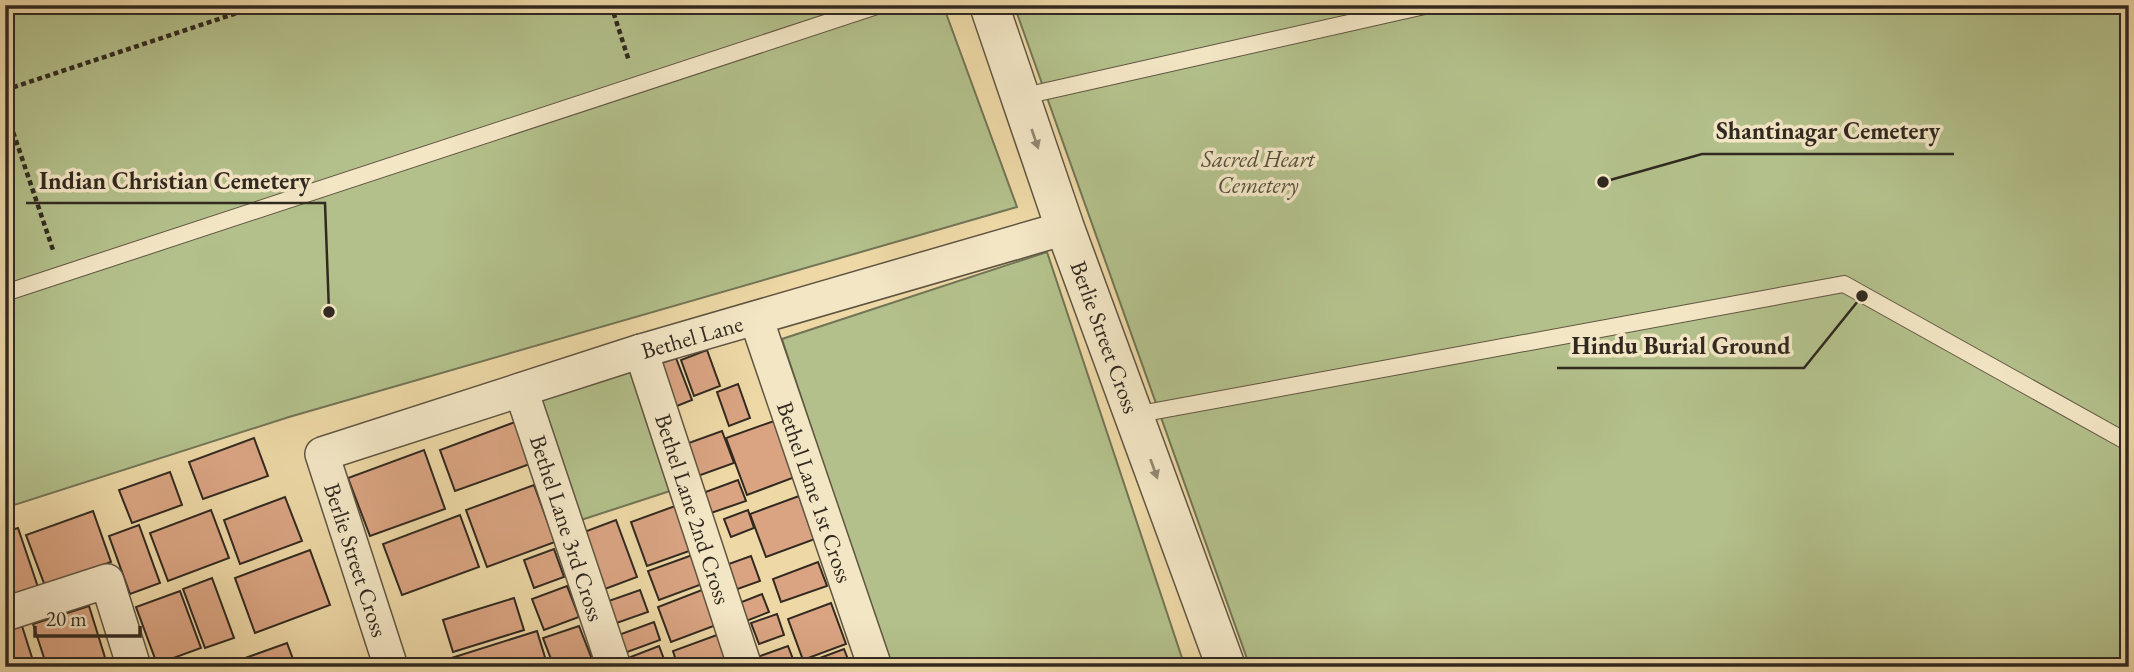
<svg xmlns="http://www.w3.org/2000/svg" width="2134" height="672" font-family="'EB Garamond',serif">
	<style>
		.green { fill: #b3c08b; stroke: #727456; stroke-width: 2 }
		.building { fill: #daa482; stroke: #312920; stroke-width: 2 }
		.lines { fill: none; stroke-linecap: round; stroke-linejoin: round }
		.service-casing { stroke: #605542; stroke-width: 18 }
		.minor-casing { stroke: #605542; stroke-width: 36 }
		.tertiary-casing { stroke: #605542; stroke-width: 41 }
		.path { stroke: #312920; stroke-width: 4.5; stroke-dasharray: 5 3.5; stroke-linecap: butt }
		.service { stroke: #f3e6c5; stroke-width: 16 }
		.minor { stroke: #f3e6c5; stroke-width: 33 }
		.tertiary { stroke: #f3e6c5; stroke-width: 38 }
		.oneway { fill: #928872 }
		.labels { text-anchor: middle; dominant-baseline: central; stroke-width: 7; stroke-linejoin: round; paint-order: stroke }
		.park-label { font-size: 23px; font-style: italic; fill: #524f3b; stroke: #f3e6c5 }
		.street-label { font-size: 23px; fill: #312920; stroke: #f3e6c5 }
		.leader { fill: none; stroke: #312920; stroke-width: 2.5 }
		.callout-dot { fill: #312920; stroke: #f3e6c5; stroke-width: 2.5 }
		.callout-label { font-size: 24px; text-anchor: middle; font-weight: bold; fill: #312920; stroke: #f3e6c5; stroke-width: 7; stroke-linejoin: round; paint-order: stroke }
	</style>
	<rect width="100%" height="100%" fill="#edd8a6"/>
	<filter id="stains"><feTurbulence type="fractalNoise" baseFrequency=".00286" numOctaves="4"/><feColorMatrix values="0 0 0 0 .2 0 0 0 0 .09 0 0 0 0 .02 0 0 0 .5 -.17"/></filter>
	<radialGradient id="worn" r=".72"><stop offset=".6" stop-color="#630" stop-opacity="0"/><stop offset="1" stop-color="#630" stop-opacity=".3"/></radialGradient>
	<!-- green -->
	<g class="green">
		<polygon points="5,5 943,5 1017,207 289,417 5,508"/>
		<polygon points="1014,5 2129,5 2129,667 1250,667"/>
		<polygon points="1047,252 1185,667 890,667 782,339"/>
		<polygon points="635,364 676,489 575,522 534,397"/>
	</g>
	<!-- building -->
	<g class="building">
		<polygon points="707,350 720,386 694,396 681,360"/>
		<polygon points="676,358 692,400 672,408 656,365"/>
		<polygon points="738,384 750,418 729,426 717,392"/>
		<polygon points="774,421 795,477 747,495 726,438"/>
		<polygon points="515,422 530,464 455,491 440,450"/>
		<polygon points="722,431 734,463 695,477 683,445"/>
		<polygon points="254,438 268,476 203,499 189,462"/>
		<polygon points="424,450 445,509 370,536 348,478"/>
		<polygon points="170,472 182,505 132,523 119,490"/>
		<polygon points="738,480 746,501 708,514 700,494"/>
		<polygon points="534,485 555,542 487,567 466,510"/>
		<polygon points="799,496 815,539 766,557 750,514"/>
		<polygon points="285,497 302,541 240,564 224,520"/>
		<polygon points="678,505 695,549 647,566 631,522"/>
		<polygon points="211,510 229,558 168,581 150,533"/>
		<polygon points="748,510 754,528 731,537 724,519"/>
		<polygon points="93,511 111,562 45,586 26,535"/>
		<polygon points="460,515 479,567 402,595 383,544"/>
		<polygon points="616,520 637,577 597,592 576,535"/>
		<polygon points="139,525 160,583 130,594 109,536"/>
		<polygon points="18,528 39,590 5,601 5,532"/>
		<polygon points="554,549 564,577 534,588 524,560"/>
		<polygon points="310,550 330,605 255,633 235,578"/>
		<polygon points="695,554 705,583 659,600 648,571"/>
		<polygon points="751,556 760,581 732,591 723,566"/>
		<polygon points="818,562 827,586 781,602 773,579"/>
		<polygon points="212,578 234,638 205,648 183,589"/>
		<polygon points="567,586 579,617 544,630 532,599"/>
		<polygon points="707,588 719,624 671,642 658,607"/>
		<polygon points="640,590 648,612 608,626 600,604"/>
		<polygon points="180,591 201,648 157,664 136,607"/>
		<polygon points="762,594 769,612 741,623 734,605"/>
		<polygon points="514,598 524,630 453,652 443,620"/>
		<polygon points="831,603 846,644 803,660 788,619"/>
		<polygon points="89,606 108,667 47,667 33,624"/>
		<polygon points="777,614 784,635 759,644 751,623"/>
		<polygon points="654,622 660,640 619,655 613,637"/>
		<polygon points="22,626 35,667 5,667 5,631"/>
		<polygon points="579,626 595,667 554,667 543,638"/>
		<polygon points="537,631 548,667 423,667"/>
		<polygon points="725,632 734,655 703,667 678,667 673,651"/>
		<polygon points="287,643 296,667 236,667 234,662"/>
		<polygon points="659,646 667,667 622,667 620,661"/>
		<polygon points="788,646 796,667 755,667 752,659"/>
		<polygon points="844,649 851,667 801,667 801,665"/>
	</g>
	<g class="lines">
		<!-- service casing -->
		<g class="service-casing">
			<g id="service">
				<polyline points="1020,97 1429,5"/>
				<polyline points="5,293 880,5"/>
				<polyline points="1134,415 1844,284 2129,443"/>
			</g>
		</g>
		<!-- minor casing -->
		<g class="minor-casing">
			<g id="minor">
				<polyline points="756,318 875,667"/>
				<polyline points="641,351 745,667"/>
				<polyline points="521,390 614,667"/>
				<polyline points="5,614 107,581 134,667"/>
				<polyline points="391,667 322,454 641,351 1065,228"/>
			</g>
		</g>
		<!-- tertiary casing -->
		<g class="tertiary-casing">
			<polyline id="tertiary" points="989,5 1065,228 1226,667"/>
		</g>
		<!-- path -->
		<g class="path">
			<polyline points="611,5 629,61"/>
			<polyline points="5,90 261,5"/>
			<polyline points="5,108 53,250"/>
		</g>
		<!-- service -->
		<use href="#service" class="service"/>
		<!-- minor -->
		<use href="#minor" class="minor"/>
		<!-- tertiary -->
		<use href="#tertiary" class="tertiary"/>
	</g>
	<!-- one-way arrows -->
	<defs><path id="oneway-solid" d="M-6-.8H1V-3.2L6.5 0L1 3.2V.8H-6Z" transform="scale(1.75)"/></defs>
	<g class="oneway">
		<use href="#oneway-solid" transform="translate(1035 139) rotate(71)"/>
		<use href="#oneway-solid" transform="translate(1154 469) rotate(70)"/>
	</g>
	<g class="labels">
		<!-- park labels -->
		<g class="park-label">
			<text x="1258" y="159">Sacred Heart<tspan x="1258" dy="26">Cemetery</tspan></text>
		</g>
		<!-- street labels -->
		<g class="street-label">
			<text transform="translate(692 337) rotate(-16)">Bethel Lane</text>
			<text transform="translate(1105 337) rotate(70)">Berlie Street Cross</text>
			<text transform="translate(815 492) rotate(71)">Bethel Lane 1st Cross</text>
			<text transform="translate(693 509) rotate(72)">Bethel Lane 2nd Cross</text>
			<text transform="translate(567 528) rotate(72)">Bethel Lane 3rd Cross</text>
			<text transform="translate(356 560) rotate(72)">Berlie Street Cross</text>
		</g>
	</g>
	<!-- callouts -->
	<path class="leader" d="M1603 182L1702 154H1954M329 312L325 203H26M1862 296L1804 368H1557"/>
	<g class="callout-dot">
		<circle cx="1603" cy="182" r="7"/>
		<circle cx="329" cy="312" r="7"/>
		<circle cx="1862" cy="296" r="7"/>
	</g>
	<g class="callout-label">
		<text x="1828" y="139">Shantinagar Cemetery</text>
		<text x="175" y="189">Indian Christian Cemetery</text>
		<text x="1681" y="354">Hindu Burial Ground</text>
	</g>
	<!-- margin -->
	<rect width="2134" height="672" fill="none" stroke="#edd8a6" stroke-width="28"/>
	<rect x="7" y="7" width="2120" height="658" fill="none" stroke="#312920" stroke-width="3.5"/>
	<rect x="14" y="14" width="2106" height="644" fill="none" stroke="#312920" stroke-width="2"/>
	<!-- scale -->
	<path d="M35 626v10h105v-10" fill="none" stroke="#312920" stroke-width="3.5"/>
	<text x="46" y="626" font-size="21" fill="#312920" stroke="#f3e6c5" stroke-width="5" paint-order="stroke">20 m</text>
	<rect width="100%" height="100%" filter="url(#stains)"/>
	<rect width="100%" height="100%" fill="url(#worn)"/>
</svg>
